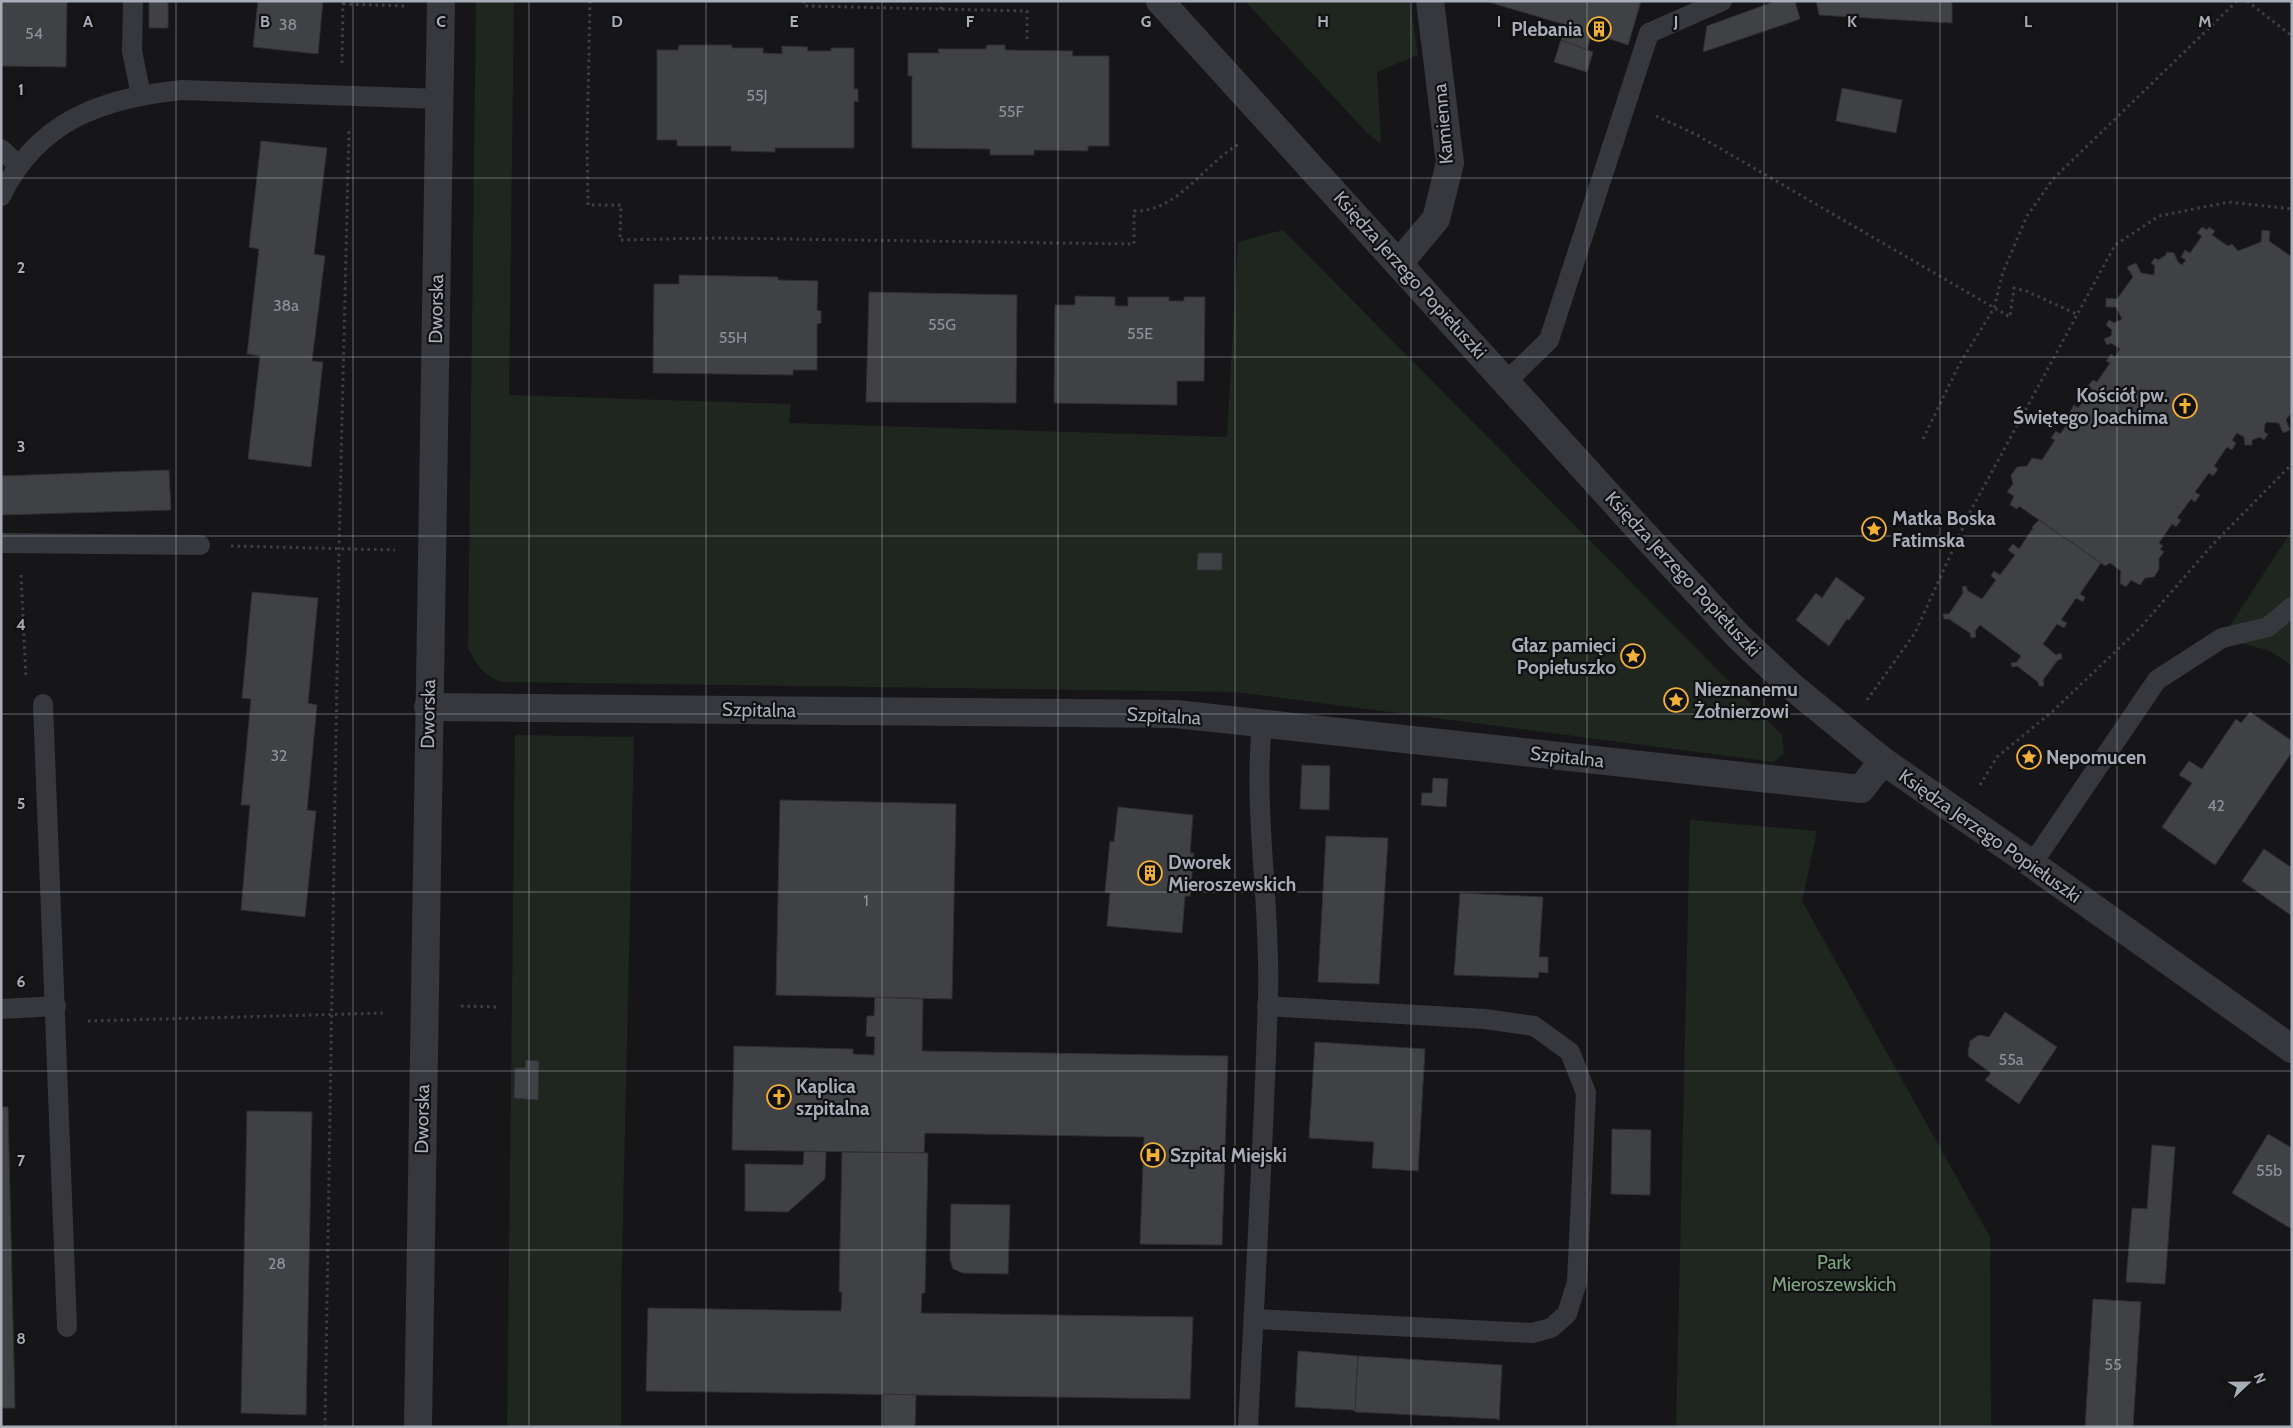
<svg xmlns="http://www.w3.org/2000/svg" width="2293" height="1428" font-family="Cabin,sans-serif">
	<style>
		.green { fill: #1e261f }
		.building { fill: #404145; stroke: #303034 }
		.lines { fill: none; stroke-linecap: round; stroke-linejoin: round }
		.path { stroke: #3d3f44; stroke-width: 3; stroke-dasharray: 2.5 4; stroke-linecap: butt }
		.service { stroke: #37383d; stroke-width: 20 }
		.minor { stroke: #37383d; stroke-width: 28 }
		.tertiary { stroke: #37383d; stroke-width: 28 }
		.grid { fill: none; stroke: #a8adb8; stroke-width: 1; stroke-opacity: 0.55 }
		.labels { text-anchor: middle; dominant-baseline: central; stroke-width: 4.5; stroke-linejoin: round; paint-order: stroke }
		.number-label { font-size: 16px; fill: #8e929b }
		.poi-label { font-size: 19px; font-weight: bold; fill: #a8adb8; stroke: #111113; text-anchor: start }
		.street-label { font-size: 19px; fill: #a8adb8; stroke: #111113 }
		.park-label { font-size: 19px; fill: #7fa381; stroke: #111113 }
		.grid-label { font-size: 16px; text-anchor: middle; font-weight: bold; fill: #a8adb8; stroke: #111113; stroke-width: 4.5; stroke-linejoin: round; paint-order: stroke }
	</style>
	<rect width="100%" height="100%" fill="#161618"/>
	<!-- green -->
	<g class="green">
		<path d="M476,1H514L509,395L791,404L789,423L1227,437L1238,242L1283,230L1782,735L1784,753L1774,762L1235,692L502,682C483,676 477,665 468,648Z"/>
		<polygon points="1245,1 1410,1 1418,55 1377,72 1381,144 1369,135"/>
		<polygon points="2292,530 2292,666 2270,651 2222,638"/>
		<polygon points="515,735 634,737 621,1303 621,1427 507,1427"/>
		<polygon points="1690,820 1817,831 1802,901 1990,1237 1991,1427 1676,1427"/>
	</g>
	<!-- building -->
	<g class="building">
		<polygon points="1,1 67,1 66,67 1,66"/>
		<rect x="149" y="1" width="19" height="27"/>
		<polygon points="258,1 323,1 318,54 253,47"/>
		<polygon points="1485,1 1641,1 1628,45 1592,33 1587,50 1561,40 1566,25"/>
		<polygon points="1776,1 1795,1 1800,19 1703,52 1707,26"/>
		<polygon points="1816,1 1952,1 1952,23 1819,15"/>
		<polygon points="1561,40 1593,52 1587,72 1554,62"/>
		<polygon points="679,45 732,45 732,48 763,48 763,53 782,54 782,46 808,47 807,51 831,51 831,48 854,48 854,89 858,89 858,102 854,101 854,148 775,148 775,152 731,151 731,146 677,146 677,140 657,140 657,50 678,50"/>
		<polygon points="987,45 1005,45 1005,50 1073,51 1072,56 1109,56 1109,146 1088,146 1088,151 1034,150 1034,155 990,155 990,149 912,148 912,76 908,76 908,53 939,53 938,49 986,49"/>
		<polygon points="1842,88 1902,100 1896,133 1836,121"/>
		<polygon points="261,141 327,148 314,254 325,256 312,361 323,362 311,467 248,459 260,356 247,354 259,249 249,247"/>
		<polygon points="2202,227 2207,230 2209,227 2215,231 2212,235 2228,246 2232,244 2238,251 2261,242 2262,230 2270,231 2269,241 2292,257 2292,412 2286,420 2290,430 2283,433 2279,423 2267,422 2265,424 2264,432 2268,434 2264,440 2260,437 2252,440 2252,445 2245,445 2244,437 2237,433 2232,440 2236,443 2232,450 2227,447 2214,466 2218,469 2213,476 2209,473 2195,492 2200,495 2195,502 2191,499 2177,518 2181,520 2176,527 2172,524 2159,543 2163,546 2160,549 2164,552 2159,558 2159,569 2154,577 2145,578 2140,585 2131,580 2126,587 2120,583 2121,571 2110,563 2105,566 2101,563 2019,506 2017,509 2010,505 2014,496 2007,492 2013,484 2011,475 2017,467 2027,466 2032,458 2042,460 2055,440 2051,438 2056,431 2060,434 2074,415 2070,412 2074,405 2078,408 2092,389 2088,386 2093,380 2097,382 2110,363 2106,361 2111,354 2115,357 2120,349 2111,343 2107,345 2104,339 2111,336 2112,330 2106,325 2109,320 2114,323 2122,319 2116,307 2106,307 2106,298 2117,299 2133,277 2127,267 2136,263 2141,273 2154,275 2155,266 2151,263 2155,258 2158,260 2166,255 2167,252 2174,253 2178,262 2182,265 2186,260 2181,257 2185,250 2190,253 2202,236 2197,233"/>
		<polygon points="679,275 778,277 778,280 818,281 817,310 821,311 821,323 817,324 817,370 793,370 793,375 653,373 654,284 679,284"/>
		<polygon points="869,292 1017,295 1016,403 866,402"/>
		<polygon points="1075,296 1115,297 1115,306 1128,306 1128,297 1169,297 1169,301 1184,301 1184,297 1205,297 1204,381 1177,381 1177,405 1054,403 1055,305 1075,305"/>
		<polygon points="169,470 171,510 1,515 1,476"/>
		<polygon points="2039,520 2101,563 2080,594 2085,597 2083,602 2076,598 2061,620 2067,623 2064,628 2057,624 2043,644 2056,655 2061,653 2062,659 2058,660 2043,680 2044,686 2039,686 2038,682 2017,666 2012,667 2011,663 2017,662 2021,656 1980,625 1975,631 1976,637 1971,638 1970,633 1949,619 1944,619 1943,614 1949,614 1963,593 1962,587 1966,586 1968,591 1982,599 1996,580 1991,576 1994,571 2000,575 2015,555 2008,550 2013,544 2019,549 2033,528 2032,527"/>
		<polygon points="1198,553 1222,553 1222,570 1197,570"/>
		<polygon points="1836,577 1865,598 1849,620 1847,619 1829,646 1796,620 1816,593 1822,598"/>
		<polygon points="252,592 318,598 308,703 317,705 307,810 316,811 305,917 241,910 250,805 241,805 251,699 242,698"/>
		<polygon points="2250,712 2292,741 2292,752 2215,865 2162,827 2192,783 2179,775 2189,761 2202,769 2236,719 2241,723"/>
		<polygon points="1302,765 1330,766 1329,810 1300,809"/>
		<polygon points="1433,778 1448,779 1446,807 1421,805 1422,793 1432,793"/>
		<polygon points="780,800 956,804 952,999 776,995"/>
		<polygon points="1118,807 1193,815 1190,853 1194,853 1190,896 1185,896 1182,933 1107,926 1110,893 1105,892 1110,841 1114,842"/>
		<polygon points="1326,836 1388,838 1379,984 1318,982"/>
		<polygon points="2264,849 2292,868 2292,916 2242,881"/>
		<polygon points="1460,893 1543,897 1539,957 1548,957 1548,973 1539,972 1538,978 1454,975"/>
		<polygon points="875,997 923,999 922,1051 1228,1056 1222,1245 1140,1244 1144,1137 925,1133 924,1153 732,1150 734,1046 853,1049 853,1054 874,1055 875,1037 866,1036 867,1016 874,1016"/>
		<polygon points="2005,1012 2057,1047 2019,1104 1985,1080 1991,1073 1969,1057 1968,1053 1970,1041 1979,1035 1989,1037"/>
		<polygon points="1315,1042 1425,1049 1418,1171 1372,1168 1374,1142 1309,1138"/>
		<polygon points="526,1060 539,1061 538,1100 514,1098 515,1068 525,1068"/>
		<polygon points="1,1107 8,1107 15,1408 1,1408"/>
		<polygon points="247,1111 312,1112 306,1415 241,1413"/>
		<polygon points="1612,1129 1651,1130 1650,1195 1611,1194"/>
		<polygon points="2268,1134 2292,1148 2292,1225 2290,1228 2232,1193"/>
		<polygon points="2152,1145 2175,1147 2165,1284 2126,1282 2132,1208 2147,1209"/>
		<polygon points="804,1151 826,1152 825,1179 788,1212 745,1211 745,1164 803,1165"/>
		<polygon points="842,1152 928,1153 925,1293 922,1293 921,1313 1193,1317 1190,1399 646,1391 648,1308 841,1311 842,1292 839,1292"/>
		<polygon points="951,1204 1010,1205 1008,1274 963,1273 953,1269 950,1259"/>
		<polygon points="2093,1299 2141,1302 2133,1427 2085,1427"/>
		<polygon points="1298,1351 1358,1356 1355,1412 1353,1410 1295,1407"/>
		<polygon points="1358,1356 1502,1365 1499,1421 1498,1419 1355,1412"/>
		<polygon points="883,1394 916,1395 915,1427 883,1427"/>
	</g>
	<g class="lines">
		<!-- path -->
		<g class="path">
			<path d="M590,1L587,144L588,205H621L620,240L714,238L1134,244V211C1179,212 1204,163 1241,143"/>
			<polyline points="804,1 804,6 1027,11 1027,39"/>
			<polyline points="2247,1 2292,36"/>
			<polyline points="343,4 404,6"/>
			<polyline points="941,9 941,1"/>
			<polyline points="342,63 343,1"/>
			<polyline points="1656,116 1697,135 2010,317 2014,288 2026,291 2079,315"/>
			<polyline points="1923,439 1959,365 1994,308 2003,272 2027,216 2053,179 2237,1"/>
			<polyline points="231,546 395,550"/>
			<polyline points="21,575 26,678"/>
			<polyline points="1867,700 1915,633 1970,512 2115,245 2159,216 2229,202 2292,209"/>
			<polyline points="1980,785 1997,757 2053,711 2139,629 2215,542 2292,464"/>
			<polyline points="461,1006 498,1007"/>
			<polyline points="88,1021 387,1013"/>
			<polyline points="325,1427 339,548 349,128"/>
		</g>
		<!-- service -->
		<g class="service">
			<polyline points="133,1 132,51 141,95"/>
			<polyline points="1,149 19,166"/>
			<path d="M1,196C38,120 103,98 182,90L440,99"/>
			<polyline points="1507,381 1549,340 1649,33 1722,1"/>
			<polyline points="1,543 200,545"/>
			<polyline points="43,704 67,1327"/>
			<polyline points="2032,864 2157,680 2222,638 2268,627 2292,607"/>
			<polyline points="1,1009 56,1006"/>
			<polyline points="1255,1319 1532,1333 1551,1328 1567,1314 1577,1282 1586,1093 1570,1052 1534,1026 1485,1019 1267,1006"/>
			<path d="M1248,1427C1255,1283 1264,1139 1268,996C1271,905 1253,814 1262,723"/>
		</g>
		<!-- minor -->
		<g class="minor">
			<polyline points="1160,1 1640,530 1739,637 1790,685 1883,761 2032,864 2292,1049"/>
			<polyline points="1399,263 1436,219 1450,163 1430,1"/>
			<polyline points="428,707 1176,714 1861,789 1883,761"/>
		</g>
		<!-- tertiary -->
		<polyline class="tertiary" points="418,1427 441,1"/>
	</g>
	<!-- grid -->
	<path class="grid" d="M176,1V1427M353,1V1427M529,1V1427M706,1V1427M882,1V1427M1058,1V1427M1235,1V1427M1411,1V1427M1587,1V1427M1764,1V1427M1940,1V1427M2117,1V1427M1,178H2292M1,357H2292M1,536H2292M1,714H2292M1,892H2292M1,1071H2292M1,1250H2292"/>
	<!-- icons -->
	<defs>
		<g id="building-ring" transform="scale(1.25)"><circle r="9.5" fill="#111113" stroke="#f2b134" stroke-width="1.5"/><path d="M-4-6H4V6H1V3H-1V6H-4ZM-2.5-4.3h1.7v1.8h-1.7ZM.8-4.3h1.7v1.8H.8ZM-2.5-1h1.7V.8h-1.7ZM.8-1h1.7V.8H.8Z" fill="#f2b134"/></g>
		<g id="church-ring" transform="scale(1.25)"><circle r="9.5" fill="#111113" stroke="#f2b134" stroke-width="1.5"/><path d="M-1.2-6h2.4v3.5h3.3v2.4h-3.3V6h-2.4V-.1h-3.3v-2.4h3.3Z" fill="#f2b134"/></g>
		<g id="sight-ring" transform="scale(1.25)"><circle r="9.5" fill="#111113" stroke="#f2b134" stroke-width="1.5"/><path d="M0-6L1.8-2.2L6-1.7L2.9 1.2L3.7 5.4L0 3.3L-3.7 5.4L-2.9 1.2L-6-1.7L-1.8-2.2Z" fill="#f2b134"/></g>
		<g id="hospital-ring" transform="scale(1.25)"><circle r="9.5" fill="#111113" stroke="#f2b134" stroke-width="1.5"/><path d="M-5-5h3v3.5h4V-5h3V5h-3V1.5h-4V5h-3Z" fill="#f2b134"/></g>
	</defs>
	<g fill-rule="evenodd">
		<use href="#building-ring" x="1599" y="29"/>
		<use href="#church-ring" x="2185" y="406"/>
		<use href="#sight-ring" x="1874" y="529"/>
		<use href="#sight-ring" x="1633" y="656"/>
		<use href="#sight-ring" x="1676" y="700"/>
		<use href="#sight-ring" x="2029" y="757"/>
		<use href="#building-ring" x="1150" y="873"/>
		<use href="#church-ring" x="779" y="1097"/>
		<use href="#hospital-ring" x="1153" y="1155"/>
	</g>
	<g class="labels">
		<!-- number labels -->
		<g class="number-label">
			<text x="288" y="24">38</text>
			<text x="34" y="33">54</text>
			<text x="757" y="95">55J</text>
			<text x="1011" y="111">55F</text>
			<text x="286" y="305">38a</text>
			<text x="942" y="324">55G</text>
			<text x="1140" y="333">55E</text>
			<text x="733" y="337">55H</text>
			<text x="279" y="755">32</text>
			<text x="2216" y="805">42</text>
			<text x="866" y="900">1</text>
			<text x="2011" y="1059">55a</text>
			<text x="2269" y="1170">55b</text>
			<text x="277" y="1263">28</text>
			<text x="2113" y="1364">55</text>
		</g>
		<!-- poi labels -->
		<g class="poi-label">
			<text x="1582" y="29" text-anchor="end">Plebania</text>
			<text x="2168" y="395" text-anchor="end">Kościół pw.<tspan x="2168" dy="22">Świętego Joachima</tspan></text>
			<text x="1892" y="518">Matka Boska<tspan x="1892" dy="22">Fatimska</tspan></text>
			<text x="1616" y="645" text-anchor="end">Głaz pamięci<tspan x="1616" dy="22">Popiełuszko</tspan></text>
			<text x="1694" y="689">Nieznanemu<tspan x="1694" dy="22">Żołnierzowi</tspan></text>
			<text x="2046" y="757">Nepomucen</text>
			<text x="1168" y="862">Dworek<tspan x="1168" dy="22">Mieroszewskich</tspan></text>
			<text x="796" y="1086">Kaplica<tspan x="796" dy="22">szpitalna</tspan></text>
			<text x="1170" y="1155">Szpital Miejski</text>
		</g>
		<!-- street labels -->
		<g class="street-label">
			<text transform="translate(1443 124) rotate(-95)">Kamienna</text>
			<text transform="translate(1410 275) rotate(48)">Księdza Jerzego Popiełuszki</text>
			<text transform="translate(436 309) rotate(-89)">Dworska</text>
			<text transform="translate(1683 574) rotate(47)">Księdza Jerzego Popiełuszki</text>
			<text transform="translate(759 710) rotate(1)">Szpitalna</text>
			<text transform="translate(428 714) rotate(-89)">Dworska</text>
			<text transform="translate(1164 716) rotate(3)">Szpitalna</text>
			<text transform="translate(1567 757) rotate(6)">Szpitalna</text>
			<text transform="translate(1990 836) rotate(35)">Księdza Jerzego Popiełuszki</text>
			<text transform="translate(422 1119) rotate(-89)">Dworska</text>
		</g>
		<!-- park labels -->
		<g class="park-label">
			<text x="1834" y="1262">Park<tspan x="1834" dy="22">Mieroszewskich</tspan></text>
		</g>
	</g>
	<g class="grid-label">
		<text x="88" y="27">A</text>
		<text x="265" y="27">B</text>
		<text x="441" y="27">C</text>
		<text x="617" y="27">D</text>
		<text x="794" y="27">E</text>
		<text x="970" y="27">F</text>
		<text x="1146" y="27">G</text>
		<text x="1323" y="27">H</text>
		<text x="1499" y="27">I</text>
		<text x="1676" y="27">J</text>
		<text x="1852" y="27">K</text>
		<text x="2028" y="27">L</text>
		<text x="2205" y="27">M</text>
		<text x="21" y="95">1</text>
		<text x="21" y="273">2</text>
		<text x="21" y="452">3</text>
		<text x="21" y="630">4</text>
		<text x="21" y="809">5</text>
		<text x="21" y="987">6</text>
		<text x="21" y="1166">7</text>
		<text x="21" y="1344">8</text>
	</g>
	<!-- border -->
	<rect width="2293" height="1428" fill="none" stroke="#a8adb8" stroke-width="5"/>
	<!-- north arrow -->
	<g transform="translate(2248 1383) rotate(68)" stroke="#111113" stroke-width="4" paint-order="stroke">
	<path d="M0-4L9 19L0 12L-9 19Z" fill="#a8adb8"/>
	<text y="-8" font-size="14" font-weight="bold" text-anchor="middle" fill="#a8adb8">N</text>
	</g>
</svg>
